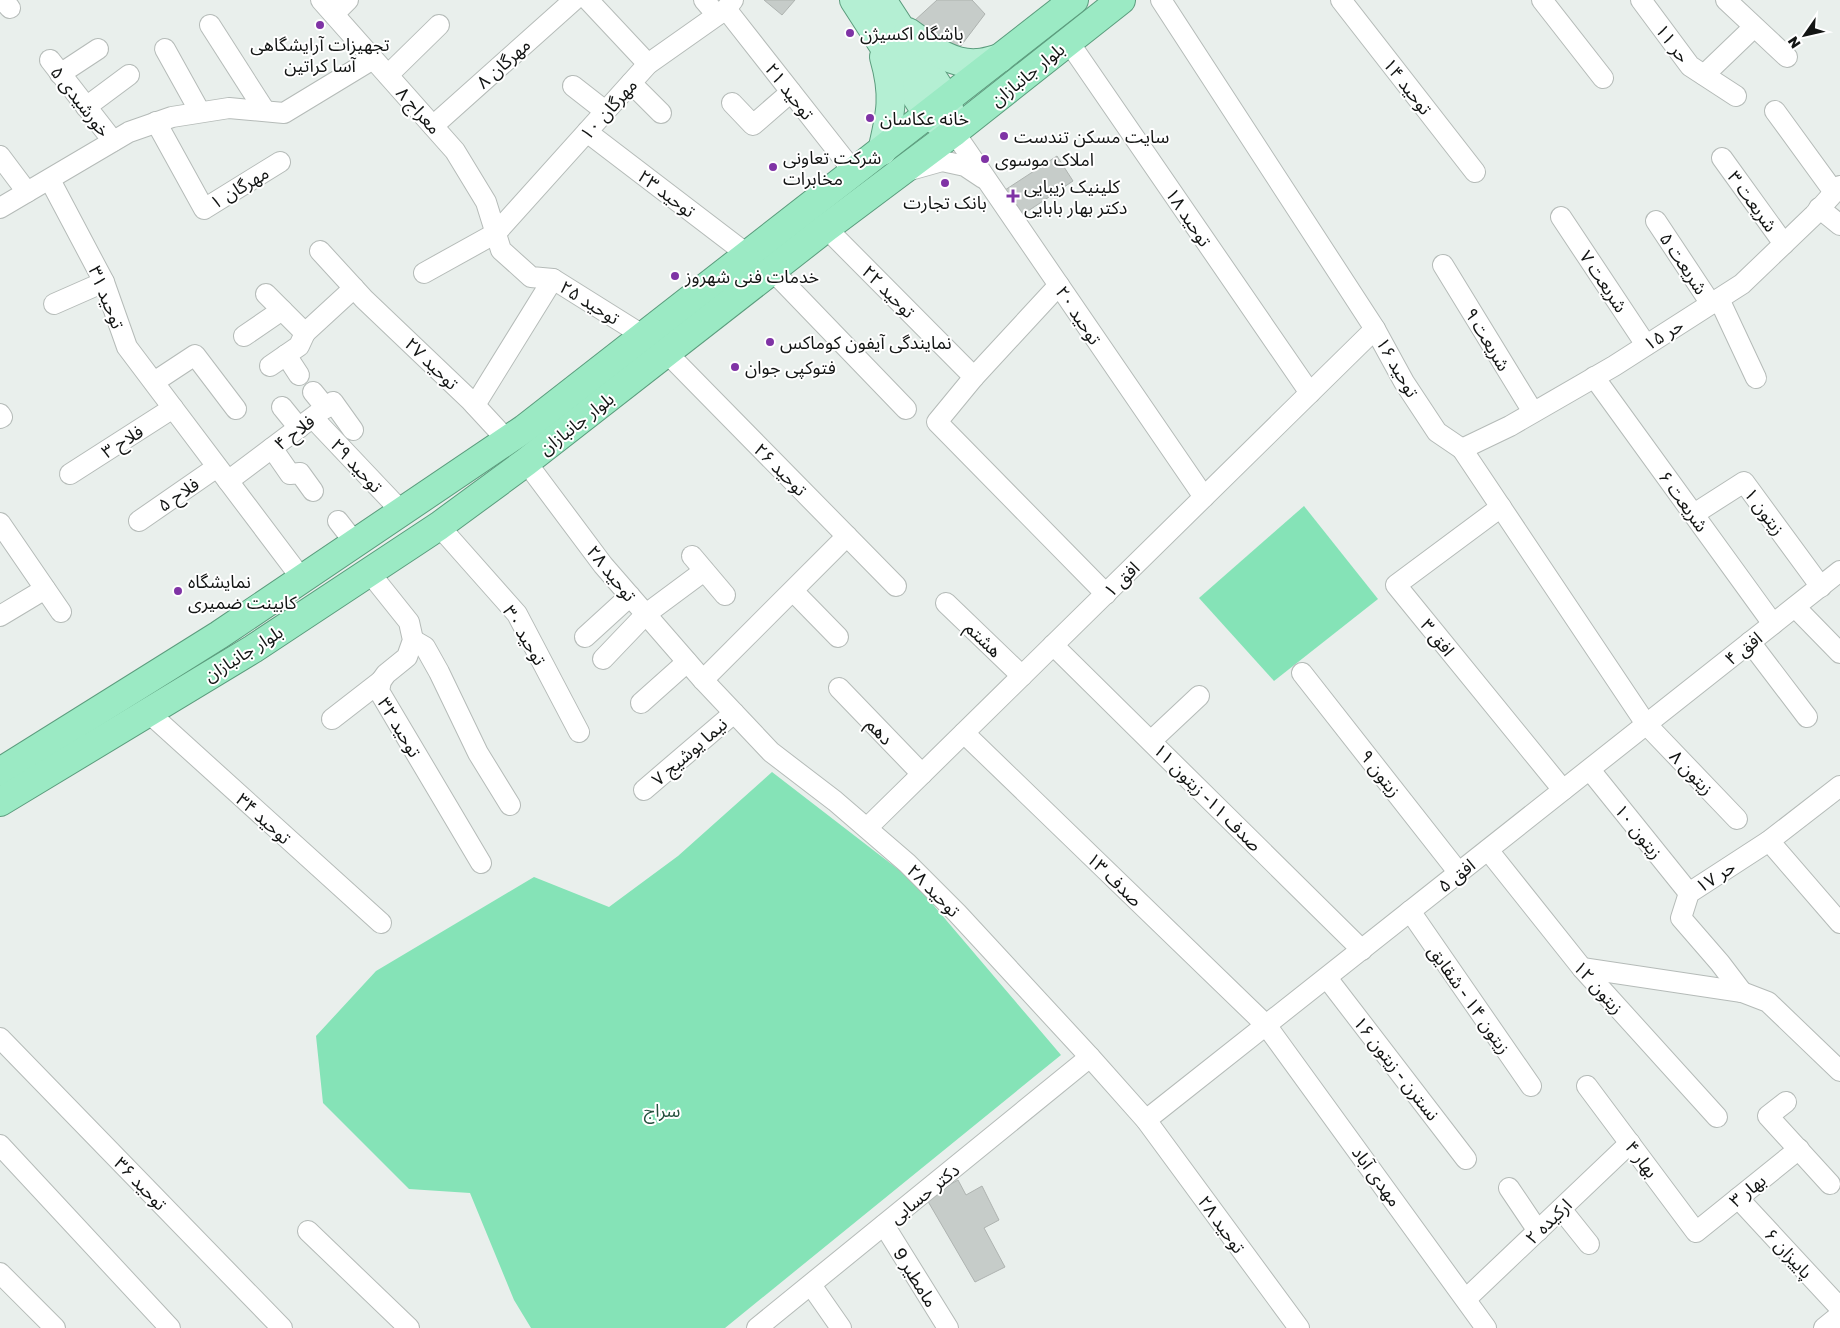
<svg xmlns="http://www.w3.org/2000/svg" width="1840" height="1328" font-family="'Golos Text','Noto Sans Arabic',sans-serif">
	<style>
		.green { fill: #85e3b7 }
		.building { fill: #c6ccc9; stroke: #aeb3b0 }
		.lines { fill: none; stroke-linecap: round; stroke-linejoin: round }
		.minor-casing { stroke: #b5bbb8; stroke-width: 22 }
		.primary-casing { stroke: #5b9c7d; stroke-width: 30 }
		.trunk-casing { stroke: #5b9c7d; stroke-width: 30 }
		.minor { stroke: #fff; stroke-width: 20 }
		.primary { stroke: #b4efd3; stroke-width: 28 }
		.trunk { stroke: #9beac4; stroke-width: 28 }
		.poi-dot { fill: #7f33a5; stroke: #fff; stroke-width: 2 }
		.labels { text-anchor: middle; dominant-baseline: central; stroke-width: 4; stroke-linejoin: round; paint-order: stroke }
		.poi-label { font-size: 18px; fill: #131514; stroke: #fff; text-anchor: start }
		.street-label { font-size: 18px; fill: #131514; stroke: #fff }
		.park-label { font-size: 18px; fill: #23513d; stroke: #fff }
	</style>
	<rect width="100%" height="100%" fill="#e9efec"/>
	<!-- green -->
	<g class="green">
		<polygon points="1304,506 1378,599 1274,681 1199,598"/>
		<polygon points="772,772 912,880 1061,1055 725,1328 531,1328 514,1300 470,1193 409,1189 323,1103 316,1036 376,971 534,877 609,907 678,856"/>
	</g>
	<!-- building -->
	<g class="building">
		<polygon points="764,0 795,0 782,15"/>
		<polygon points="937,0 972,0 985,14 960,47 932,49 913,22"/>
		<polygon points="1057,156 1073,181 1019,217 1002,192"/>
		<polygon points="958,1180 966,1195 982,1186 999,1220 984,1228 1005,1267 975,1282 926,1198"/>
	</g>
	<g class="lines">
		<!-- minor casing -->
		<g class="minor-casing">
			<g id="minor">
				<polyline points="3,0 10,8"/>
				<polyline points="321,0 455,151 486,202 501,250 531,277 553,279 644,336"/>
				<polyline points="588,0 648,64"/>
				<polyline points="704,0 717,15"/>
				<polyline points="1161,0 1375,329 1404,382 1437,432 1462,449 1646,724 1737,819"/>
				<polyline points="1341,0 1475,172"/>
				<polyline points="1542,0 1603,78"/>
				<polyline points="1641,0 1690,66 1736,96"/>
				<polyline points="1726,0 1787,57"/>
				<polyline points="726,9 854,172"/>
				<polyline points="334,14 348,0"/>
				<polyline points="210,25 265,111"/>
				<polyline points="1068,41 1310,393"/>
				<polyline points="165,49 200,112"/>
				<polyline points="50,60 113,141"/>
				<polyline points="60,74 98,49"/>
				<polyline points="388,75 439,25"/>
				<polyline points="1704,75 1754,27"/>
				<polyline points="631,83 661,113"/>
				<polyline points="573,86 605,111"/>
				<polyline points="732,103 753,125 791,92"/>
				<polyline points="86,107 129,75"/>
				<polyline points="1775,111 1834,192"/>
				<polyline points="156,122 204,209 280,162"/>
				<polyline points="433,126 574,0"/>
				<polyline points="587,132 748,255"/>
				<polyline points="954,132 1204,497"/>
				<polyline points="0,156 27,192"/>
				<polyline points="1722,158 1784,244"/>
				<polyline points="910,170 942,161 965,166 983,178"/>
				<polyline points="50,180 104,282 127,347 302,579"/>
				<polyline points="0,208 129,132 172,117 229,108 284,113 373,59"/>
				<polyline points="1819,208 1840,225"/>
				<polyline points="1561,217 1646,345"/>
				<polyline points="1656,221 1711,304"/>
				<polyline points="826,228 974,377 937,422 1106,594"/>
				<polyline points="320,251 364,299 470,400 507,440"/>
				<polyline points="1443,265 1533,412"/>
				<polyline points="772,270 906,409"/>
				<polyline points="424,273 496,233 648,64 726,9 733,0"/>
				<polyline points="266,294 305,333 354,288"/>
				<polyline points="1719,299 1756,378"/>
				<polyline points="54,304 104,282"/>
				<polyline points="244,336 282,310"/>
				<polyline points="666,352 896,586"/>
				<polyline points="286,355 299,375"/>
				<polyline points="270,366 299,346 305,333"/>
				<polyline points="974,377 1059,285"/>
				<polyline points="1594,377 1773,624"/>
				<polyline points="154,382 195,355 236,409"/>
				<polyline points="313,392 326,408"/>
				<polyline points="475,405 553,279"/>
				<polyline points="282,407 299,428"/>
				<polyline points="0,414 2,417 0,418"/>
				<polyline points="313,418 402,512"/>
				<polyline points="272,448 290,474 300,473 313,491"/>
				<polyline points="1462,449 1510,426 1614,366 1742,284 1814,215 1840,186"/>
				<polyline points="526,462 603,565 703,680 771,752 835,801 907,863 957,913 1090,1057 1146,1120 1299,1328"/>
				<polyline points="70,474 173,408"/>
				<polyline points="228,481 333,402 353,430"/>
				<polyline points="1501,507 1396,585 1563,790"/>
				<polyline points="1694,514 1744,482 1821,587"/>
				<polyline points="139,521 217,467"/>
				<polyline points="338,521 355,543"/>
				<polyline points="0,523 61,612"/>
				<polyline points="439,526 517,614 579,732"/>
				<polyline points="692,556 725,595"/>
				<polyline points="369,572 409,622 413,640 407,657 386,674 381,681 379,691 481,863"/>
				<polyline points="793,591 838,637"/>
				<polyline points="946,603 1022,676"/>
				<polyline points="1795,607 1840,653"/>
				<polyline points="0,616 45,589"/>
				<polyline points="585,637 630,596"/>
				<polyline points="413,640 425,647 439,672 478,753 510,805"/>
				<polyline points="1750,642 1807,717"/>
				<polyline points="1053,645 1362,950"/>
				<polyline points="603,659 646,614 704,571"/>
				<polyline points="1302,673 1459,873"/>
				<polyline points="703,680 847,536"/>
				<polyline points="839,688 922,774"/>
				<polyline points="641,703 687,662"/>
				<polyline points="148,712 381,923"/>
				<polyline points="332,719 381,681"/>
				<polyline points="964,733 1266,1025 1486,1328"/>
				<polyline points="1151,741 1199,696"/>
				<polyline points="1590,770 1689,893"/>
				<polyline points="644,790 734,713"/>
				<polyline points="867,828 1375,329"/>
				<polyline points="1769,841 1840,923"/>
				<polyline points="1488,850 1582,968 1717,1117"/>
				<polyline points="1410,911 1531,1086"/>
				<polyline points="1582,968 1742,992 1768,1002 1840,1071"/>
				<polyline points="1327,978 1466,1159"/>
				<polyline points="1742,992 1720,963 1681,918 1689,893 1769,841 1840,786"/>
				<polyline points="0,1038 282,1328"/>
				<polyline points="1587,1086 1696,1232 1799,1149"/>
				<polyline points="1786,1102 1768,1116 1830,1184"/>
				<polyline points="1146,1120 1840,571"/>
				<polyline points="0,1145 170,1328"/>
				<polyline points="1509,1188 1538,1231"/>
				<polyline points="1738,1198 1840,1308"/>
				<polyline points="1561,1209 1589,1244"/>
				<polyline points="884,1225 948,1328"/>
				<polyline points="308,1231 409,1328"/>
				<polyline points="0,1273 55,1328"/>
				<polyline points="811,1285 841,1328"/>
				<polyline points="1466,1299 1630,1143"/>
				<polyline points="757,1328 1090,1057"/>
				<polyline points="1824,1328 1840,1315"/>
			</g>
		</g>
		<!-- primary casing -->
		<g class="primary-casing">
			<g id="primary">
				<polyline points="854,0 928,115 954,132"/>
				<polyline points="882,0 947,100 952,121"/>
				<path d="M908,32C928,46 950,65 977,63C984,63 993,60 1000,58"/>
				<path d="M882,151C891,113 895,95 884,57"/>
			</g>
		</g>
		<!-- trunk casing -->
		<g class="trunk-casing">
			<g id="trunk">
				<polyline points="0,772 219,635 524,429 1074,0"/>
				<polyline points="0,802 253,649 439,526 526,462 826,228 954,132 1121,0"/>
			</g>
		</g>
		<!-- minor -->
		<use href="#minor" class="minor"/>
		<!-- primary -->
		<use href="#primary" class="primary"/>
		<!-- trunk -->
		<use href="#trunk" class="trunk"/>
	</g>
	<!-- markers -->
	<g class="poi-dot">
		<circle cx="320" cy="25" r="5"/>
		<circle cx="850" cy="33" r="5"/>
		<circle cx="870" cy="118" r="5"/>
		<circle cx="1004" cy="136" r="5"/>
		<circle cx="985" cy="159" r="5"/>
		<circle cx="773" cy="167" r="5"/>
		<circle cx="945" cy="183" r="5"/>
		<path d="M1010.5 188.5h5v5h5v5h-5v5h-5v-5h-5v-5h5z"/>
		<circle cx="675" cy="276" r="5"/>
		<circle cx="770" cy="342" r="5"/>
		<circle cx="735" cy="367" r="5"/>
		<circle cx="178" cy="591" r="5"/>
	</g>
	<g class="labels">
		<!-- poi labels -->
		<g class="poi-label">
			<text x="860" y="33">باشگاه اکسیژن</text>
			<text x="320" y="44" text-anchor="middle">تجهیزات آرایشگاهی<tspan x="320" dy="21">آسا کراتین</tspan></text>
			<text x="880" y="118">خانه عکاسان</text>
			<text x="1014" y="136">سایت مسکن تندست</text>
			<text x="783" y="157">شرکت تعاونی<tspan x="783" dy="21">مخابرات</tspan></text>
			<text x="995" y="159">املاک موسوی</text>
			<text x="1024" y="186">کلینیک زیبایی<tspan x="1024" dy="21">دکتر بهار بابایی</tspan></text>
			<text x="945" y="202" text-anchor="middle">بانک تجارت</text>
			<text x="685" y="276">خدمات فنی شهروز</text>
			<text x="780" y="342">نمایندگی آیفون کوماکس</text>
			<text x="745" y="367">فتوکپی جوان</text>
			<text x="188" y="581">نمایشگاه<tspan x="188" dy="21">کابینت ضمیری</tspan></text>
		</g>
		<!-- street labels -->
		<g class="street-label">
			<text transform="translate(1673 43) rotate(53)">حر ۱۱</text>
			<text transform="translate(503 63) rotate(-42)">مهرگان ۸</text>
			<text transform="translate(1027 74) rotate(-39)">بلوار جانبازان</text>
			<text transform="translate(1408 86) rotate(52)">توحید ۱۴</text>
			<text transform="translate(790 91) rotate(52)">توحید ۲۱</text>
			<text transform="translate(81 101) rotate(52)">خورشیدی ۵</text>
			<text transform="translate(608 109) rotate(-48)">مهرگان ۱۰</text>
			<text transform="translate(419 110) rotate(48)">معراج ۸</text>
			<text transform="translate(239 187) rotate(-31)">مهرگان ۱</text>
			<text transform="translate(667 193) rotate(37)">توحید ۲۳</text>
			<text transform="translate(1753 201) rotate(54)">شریعت ۳</text>
			<text transform="translate(1189 217) rotate(56)">توحید ۱۸</text>
			<text transform="translate(1684 263) rotate(56)">شریعت ۵</text>
			<text transform="translate(1604 281) rotate(56)">شریعت ۷</text>
			<text transform="translate(889 291) rotate(45)">توحید ۲۲</text>
			<text transform="translate(107 297) rotate(68)">توحید ۳۱</text>
			<text transform="translate(590 302) rotate(32)">توحید ۲۵</text>
			<text transform="translate(1079 315) rotate(56)">توحید ۲۰</text>
			<text transform="translate(1663 334) rotate(-32)">حر ۱۵</text>
			<text transform="translate(1488 339) rotate(59)">شریعت ۹</text>
			<text transform="translate(432 363) rotate(44)">توحید ۲۷</text>
			<text transform="translate(1398 367) rotate(60)">توحید ۱۶</text>
			<text transform="translate(576 423) rotate(-38)">بلوار جانبازان</text>
			<text transform="translate(294 432) rotate(-37)">فلاح ۴</text>
			<text transform="translate(122 441) rotate(-32)">فلاح ۳</text>
			<text transform="translate(357 465) rotate(47)">توحید ۲۹</text>
			<text transform="translate(781 469) rotate(45)">توحید ۲۶</text>
			<text transform="translate(178 494) rotate(-34)">فلاح ۵</text>
			<text transform="translate(1684 501) rotate(54)">شریعت ۶</text>
			<text transform="translate(1765 511) rotate(53)">زیتون ۱</text>
			<text transform="translate(612 573) rotate(51)">توحید ۲۸</text>
			<text transform="translate(1121 579) rotate(-44)">افق ۱</text>
			<text transform="translate(525 635) rotate(59)">توحید ۳۰</text>
			<text transform="translate(1438 637) rotate(51)">افق ۳</text>
			<text transform="translate(984 639) rotate(44)">هشتم</text>
			<text transform="translate(1743 648) rotate(-38)">افق ۴</text>
			<text transform="translate(243 653) rotate(-32)">بلوار جانبازان</text>
			<text transform="translate(400 727) rotate(59)">توحید ۳۲</text>
			<text transform="translate(880 731) rotate(47)">دهم</text>
			<text transform="translate(689 751) rotate(-41)">نیما یوشیج ۷</text>
			<text transform="translate(1692 772) rotate(46)">زیتون ۸</text>
			<text transform="translate(1381 773) rotate(52)">زیتون ۹</text>
			<text transform="translate(1208 797) rotate(45)">صدف ۱۱- زیتون ۱۱</text>
			<text transform="translate(264 818) rotate(42)">توحید ۳۴</text>
			<text transform="translate(1639 831) rotate(51)">زیتون ۱۰</text>
			<text transform="translate(1456 875) rotate(-38)">افق ۵</text>
			<text transform="translate(1715 876) rotate(-33)">حر ۱۷</text>
			<text transform="translate(1115 879) rotate(44)">صدف ۱۳</text>
			<text transform="translate(934 890) rotate(45)">توحید ۲۸</text>
			<text transform="translate(1599 987) rotate(48)">زیتون ۱۲</text>
			<text transform="translate(1470 999) rotate(55)">زیتون ۱۴ - شقایق</text>
			<text transform="translate(1397 1068) rotate(52)">نسترن - زیتون ۱۶</text>
			<text transform="translate(1642 1159) rotate(53)">بهار ۴</text>
			<text transform="translate(1377 1176) rotate(54)">مهدی آباد</text>
			<text transform="translate(141 1183) rotate(46)">توحید ۳۶</text>
			<text transform="translate(1747 1190) rotate(-39)">بهار ۳</text>
			<text transform="translate(924 1193) rotate(-39)">دکتر حسابی</text>
			<text transform="translate(1548 1221) rotate(-44)">ارکیده ۲</text>
			<text transform="translate(1222 1224) rotate(54)">توحید ۲۸</text>
			<text transform="translate(1789 1253) rotate(47)">پاییزان ۶</text>
			<text transform="translate(916 1277) rotate(58)">مامطیر 9</text>
		</g>
		<!-- park labels -->
		<g class="park-label">
			<text x="662" y="1110">سراج</text>
		</g>
	</g>
	<!-- north arrow -->
	<g transform="translate(1805 35) rotate(236)" stroke="#ffffff" stroke-width="4" paint-order="stroke">
	<path d="M0-4L9 19L0 12L-9 19Z" fill="#131514"/>
	<text y="-8" font-size="14" font-weight="bold" text-anchor="middle" fill="#131514">N</text>
	</g>
</svg>
